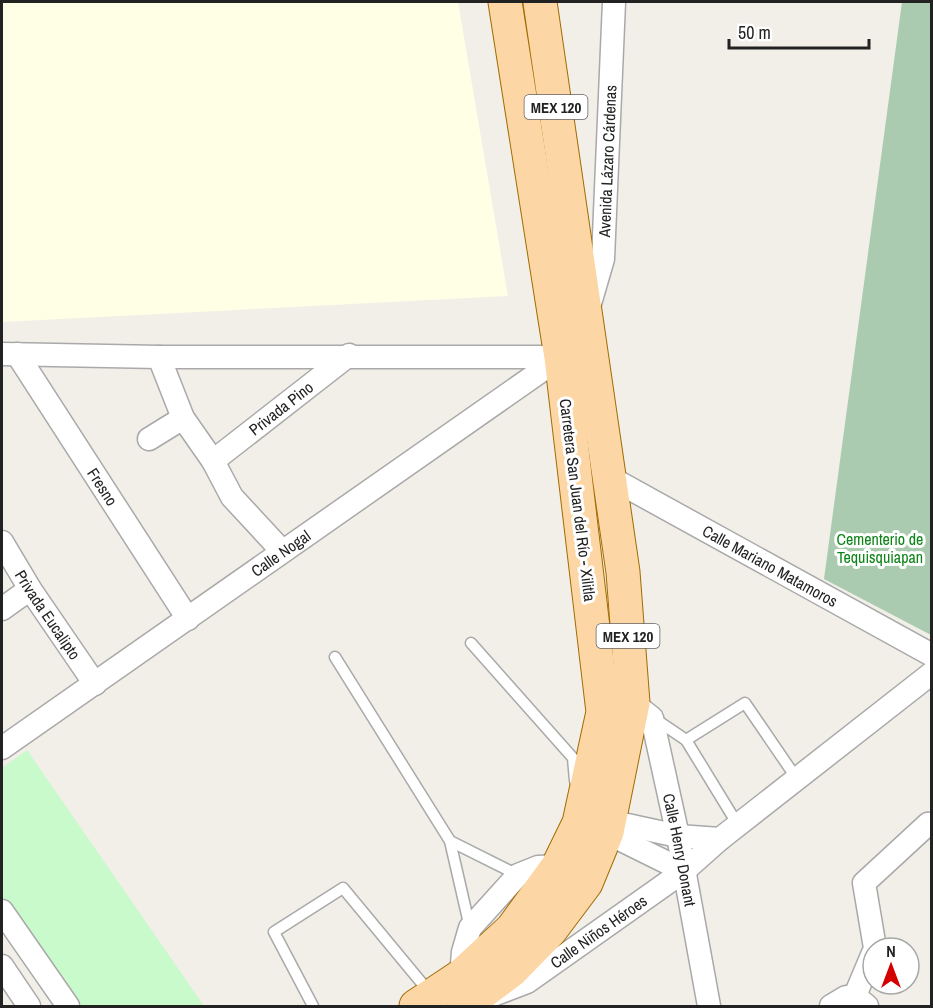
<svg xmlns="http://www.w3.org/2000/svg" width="933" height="1008" font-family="'Archivo Narrow',sans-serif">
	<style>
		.education { fill: #ffffe5 }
		.cemetery { fill: #aacbaf }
		.park { fill: #c8facc }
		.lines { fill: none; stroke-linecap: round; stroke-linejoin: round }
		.lane-casing { stroke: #a9a9a9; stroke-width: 13 }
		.street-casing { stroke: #a9a9a9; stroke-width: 25 }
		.primary-casing { stroke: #a06b00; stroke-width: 35 }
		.lane { stroke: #fff; stroke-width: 10 }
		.street { stroke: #fff; stroke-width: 22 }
		.primary { stroke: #fcd6a4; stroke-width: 33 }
		.labels { text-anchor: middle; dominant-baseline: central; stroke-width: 6; stroke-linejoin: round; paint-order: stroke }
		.shield { fill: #fff; stroke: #646464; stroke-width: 1.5 }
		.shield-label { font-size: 15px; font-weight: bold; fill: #222 }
		.street-label { font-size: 16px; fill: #222; stroke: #fff }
		.park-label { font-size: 16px; fill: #0c8416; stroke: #fff }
	</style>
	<rect width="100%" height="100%" fill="#f2efe9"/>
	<!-- education -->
	<polygon class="education" points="2,2 458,2 508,296 2,322"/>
	<!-- cemetery -->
	<polygon class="cemetery" points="902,2 932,2 931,635 824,579"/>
	<!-- park -->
	<polygon class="park" points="27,750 204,1006 75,1006 2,901 2,768"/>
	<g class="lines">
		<!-- lane casing -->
		<g class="lane-casing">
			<g id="lane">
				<polyline points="471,643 573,758 575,781"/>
				<polyline points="335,657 450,841 470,928"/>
				<polyline points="655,719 686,740 738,825"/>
				<polyline points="686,740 745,703 797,779"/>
				<polyline points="450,841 518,875"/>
				<polyline points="313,1006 274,932 343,888 430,993"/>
			</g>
		</g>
		<!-- street casing -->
		<g class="street-casing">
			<g id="street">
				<path id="s1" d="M589,307L603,259L614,2"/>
				<polyline points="2,354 159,357 561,357"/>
				<path id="s2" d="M17,354L188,619"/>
				<polyline points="159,357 183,418 213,461 232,497 282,551"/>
				<polyline points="149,439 183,418"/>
				<path id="s3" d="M213,461L349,355"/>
				<path id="s4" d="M609,477L932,655"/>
				<path id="s5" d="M2,542L30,589L95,684"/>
				<polyline points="2,609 30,589"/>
				<path id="s6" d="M633,703L652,718L678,836L709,1006"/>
				<path id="s7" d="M2,748L561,357"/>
				<polyline points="595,818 678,836 720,839"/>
				<polyline points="599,829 684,871"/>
				<polyline points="2,911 68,1006"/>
				<polyline points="875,948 864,883 928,824 932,826"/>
				<polyline points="2,966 29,1006"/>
				<polyline points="461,976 463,952 470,928 518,875 538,867 558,866"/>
				<path id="s8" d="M493,995L527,982L684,871L720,839L932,673"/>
				<polyline points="854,998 873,953"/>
				<polyline points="831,1006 846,997 861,1001 867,1006"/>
			</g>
		</g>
		<!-- primary casing -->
		<g class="primary-casing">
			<g id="primary">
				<polyline points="416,1006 461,976 512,929 558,866 579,823 603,712 561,357 505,2"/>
				<polyline points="464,1006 512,970 550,931 586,883 607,832 633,703 623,572 540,2"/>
			</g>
		</g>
		<!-- lane -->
		<use href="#lane" class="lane"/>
		<!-- street -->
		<use href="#street" class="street"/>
		<!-- primary -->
		<use href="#primary" class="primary"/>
	</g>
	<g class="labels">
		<!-- shield labels -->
		<g class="shield">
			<rect x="524.5" y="95" width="63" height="24" rx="4.5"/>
			<rect x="596.5" y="624" width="63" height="24" rx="4.5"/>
		</g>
		<g class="shield-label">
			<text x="556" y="107">MEX 120</text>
			<text x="628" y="636">MEX 120</text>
		</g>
		<!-- street labels -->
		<g class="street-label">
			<text stroke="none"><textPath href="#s1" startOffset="148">Avenida Lázaro Cárdenas</textPath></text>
			<text stroke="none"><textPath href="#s3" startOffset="86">Privada Pino</textPath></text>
			<text stroke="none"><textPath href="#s2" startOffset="158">Fresno</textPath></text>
			<text transform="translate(578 500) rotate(83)">Carretera San Juan del Río - Xilitla</text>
			<text stroke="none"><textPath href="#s7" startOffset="340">Calle Nogal</textPath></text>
			<text stroke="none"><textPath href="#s4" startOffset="184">Calle Mariano Matamoros</textPath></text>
			<text stroke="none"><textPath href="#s5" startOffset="86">Privada Eucalipto</textPath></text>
			<text stroke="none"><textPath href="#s6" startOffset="159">Calle Henry Donant</textPath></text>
			<text stroke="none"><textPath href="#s8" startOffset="124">Calle Niños Héroes</textPath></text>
		</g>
		<!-- park labels -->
		<g class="park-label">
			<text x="880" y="539">Cementerio de<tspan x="880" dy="18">Tequisquiapan</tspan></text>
		</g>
	</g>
	<!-- border -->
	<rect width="933" height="1008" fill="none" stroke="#222222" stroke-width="6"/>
	<!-- north arrow -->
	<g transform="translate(891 966)"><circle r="28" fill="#ffffff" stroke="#a7a7a7" stroke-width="1.5"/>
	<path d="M0-4.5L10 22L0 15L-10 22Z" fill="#d40000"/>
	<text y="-9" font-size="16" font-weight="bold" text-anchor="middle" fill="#222222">N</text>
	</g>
	<!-- scale -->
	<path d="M729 39v9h140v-9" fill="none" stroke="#222222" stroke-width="3"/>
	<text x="738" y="39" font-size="18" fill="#222222" stroke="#ffffff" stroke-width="4.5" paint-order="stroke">50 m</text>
</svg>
